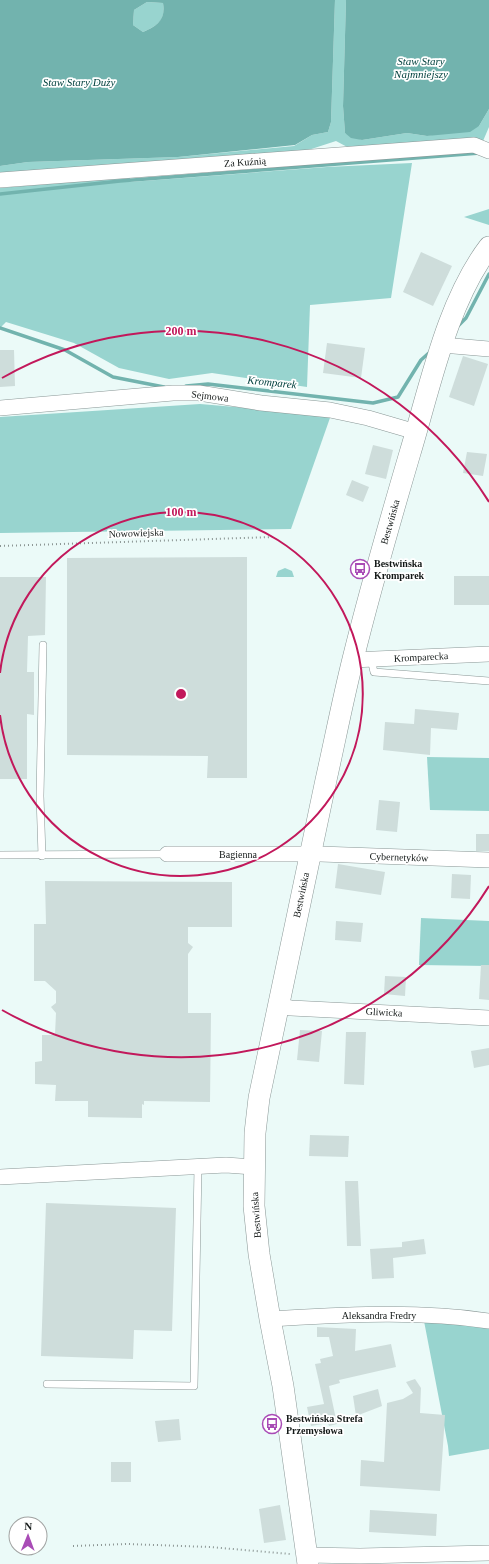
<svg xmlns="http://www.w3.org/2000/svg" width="489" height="1564" font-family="Georgia,serif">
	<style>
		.green { fill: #98d4cf }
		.water { fill: #72b3ae; fill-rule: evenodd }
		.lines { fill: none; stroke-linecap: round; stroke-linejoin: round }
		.stream { stroke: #72b3ae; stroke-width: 3.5 }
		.building { fill: #cedddb }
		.lane-casing { stroke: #8a9796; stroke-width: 8 }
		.street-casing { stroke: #8a9796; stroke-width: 16 }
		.secondary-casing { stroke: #8a9796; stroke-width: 22 }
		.path { stroke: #8b9593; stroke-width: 2; stroke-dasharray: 1 3; stroke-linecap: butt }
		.lane { stroke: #fff; stroke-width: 7 }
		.street { stroke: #fff; stroke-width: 15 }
		.secondary { stroke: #fff; stroke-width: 21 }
		.ring { fill: none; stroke: #c2185b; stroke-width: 2 }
		.labels { text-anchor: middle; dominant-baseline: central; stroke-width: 3.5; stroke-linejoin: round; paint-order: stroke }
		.street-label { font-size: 10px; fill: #131817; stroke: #fff }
		.poi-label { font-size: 10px; font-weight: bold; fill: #131817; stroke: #fff; text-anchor: start }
		.water-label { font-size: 11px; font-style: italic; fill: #044340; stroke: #fff }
		.centre { fill: #c2185b; stroke: #fff; stroke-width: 2 }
		.ring-label { font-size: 12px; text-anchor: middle; font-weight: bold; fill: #c2185b; stroke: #fff; stroke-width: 3.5; stroke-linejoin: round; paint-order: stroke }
	</style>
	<rect width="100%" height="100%" fill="#ebfaf8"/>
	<!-- green -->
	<g class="green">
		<polygon points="335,0 346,0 343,106 345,133 362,140 407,133 427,136 479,126 489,109 489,127 483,141 351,149 336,141 296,154 0,176 0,166 28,162 178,157 294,146 312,135 328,132 331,122"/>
		<path d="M147,2L163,3C166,20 157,26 143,32L133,25L134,10Z"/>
		<polygon points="412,163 391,298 310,305 307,387 212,373 169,379 119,368 74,343 6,322 0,328 0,188 130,177 130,182 327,167"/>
		<polygon points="489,209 489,225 464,217"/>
		<polygon points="200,404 331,415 291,529 0,533 0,417"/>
		<polygon points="285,568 292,571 294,577 276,577 278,571"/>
		<polygon points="427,757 489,758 489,811 430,810"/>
		<polygon points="421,918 489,921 489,966 419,965"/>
		<polygon points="424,1321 489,1328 489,1449 449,1456 448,1446"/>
	</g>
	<!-- water -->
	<g class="water">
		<path d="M0,0H335L331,122L328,132L312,135L295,145L178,157L28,162L0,166ZM147,2L163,3C166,20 157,26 143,32L133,25L134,10Z"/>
		<polygon points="346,0 489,0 489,109 479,126 470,132 427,136 407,133 362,140 351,138 345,133 343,106"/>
	</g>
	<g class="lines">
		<!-- stream -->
		<g class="stream">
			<polyline points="0,194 120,181 480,153"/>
			<polyline points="457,327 466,318 489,274"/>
			<polyline points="0,328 65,350 113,377 164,387"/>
			<polyline points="186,386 208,384 373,403 398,397 421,360 430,352"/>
		</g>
	</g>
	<!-- building -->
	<g class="building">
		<polygon points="421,252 452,266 433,306 403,292"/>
		<polygon points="327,343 365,348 361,378 323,373"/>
		<polygon points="0,350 14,350 15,386 0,387"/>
		<polygon points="463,356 488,364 474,406 449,397"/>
		<polygon points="373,445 393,450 386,479 365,474"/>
		<polygon points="467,452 487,454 483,476 463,473"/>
		<polygon points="352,480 369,487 363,502 346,495"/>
		<polygon points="247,557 247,778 207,778 208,756 67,755 67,558"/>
		<rect x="454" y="576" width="35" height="29"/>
		<polygon points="0,577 46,577 45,635 28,636 27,672 34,672 34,715 27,714 27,779 0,779"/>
		<polygon points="415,709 459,713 457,730 431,728 430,755 383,750 385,722 414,724"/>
		<polygon points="379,800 400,802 397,832 376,830"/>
		<rect x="476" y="834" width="13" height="17"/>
		<polygon points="338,864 385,872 381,895 335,888"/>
		<polygon points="452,874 471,875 470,899 451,898"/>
		<polygon points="45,881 232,882 232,927 188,927 188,943 193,947 188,954 188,1013 211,1013 210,1102 144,1101 144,1105 142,1104 142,1118 88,1117 88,1101 55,1101 56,1085 35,1084 35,1062 42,1061 42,1035 55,1035 56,1013 51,1007 56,1003 56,991 45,981 34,981 34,924 46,924"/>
		<polygon points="336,921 363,923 361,942 335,940"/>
		<polygon points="481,965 489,965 489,1000 479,999"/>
		<polygon points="385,976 406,977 405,996 384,994"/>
		<polygon points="300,1030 322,1031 319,1062 297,1060"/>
		<polygon points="346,1032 366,1032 364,1085 344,1084"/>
		<polygon points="489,1048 489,1065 474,1068 471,1051"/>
		<polygon points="310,1135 349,1136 348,1157 309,1156"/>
		<polygon points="345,1181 358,1181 361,1246 347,1246"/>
		<polygon points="46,1203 176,1208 172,1331 134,1330 133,1359 41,1356"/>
		<polygon points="424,1239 426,1254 393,1258 394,1278 372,1279 370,1249 402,1247 402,1242"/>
		<polygon points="317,1327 356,1329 355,1351 391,1344 396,1367 339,1380 340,1383 329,1386 337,1424 329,1426 328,1423 311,1426 307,1407 324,1404 315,1364 321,1363 320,1359 333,1356 329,1337 317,1337"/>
		<polygon points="415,1379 421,1388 421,1387 420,1413 445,1415 440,1491 360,1486 361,1460 384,1462 387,1403 403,1399 413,1393 406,1382"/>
		<polygon points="378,1389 382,1406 356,1416 353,1396"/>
		<polygon points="179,1419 181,1440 158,1442 155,1421"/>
		<rect x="111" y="1462" width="20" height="20"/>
		<polygon points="280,1505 286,1540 264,1543 259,1509"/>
		<polygon points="370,1510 437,1514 436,1536 369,1532"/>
	</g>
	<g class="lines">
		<!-- lane casing -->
		<g class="lane-casing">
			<g id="lane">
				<polyline points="371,659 374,672 489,681"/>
				<polyline points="0,855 167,854"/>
				<polyline points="42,856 40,796 43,645"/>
				<polyline points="47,1384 194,1386 198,1167"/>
			</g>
		</g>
		<!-- street casing -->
		<g class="street-casing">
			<g id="street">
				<polyline points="0,180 474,145 489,151"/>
				<polyline points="442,345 489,349"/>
				<polyline points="0,408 173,393 199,393 261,403 330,410 368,418 416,432"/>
				<polyline points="352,660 489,654"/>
				<polyline points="167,854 320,854 489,860"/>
				<polyline points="278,1006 291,1008 489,1018"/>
				<polyline points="0,1177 226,1165 253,1167"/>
				<path d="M270,1319C343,1315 416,1310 489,1321"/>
				<polyline points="307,1555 360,1556 489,1553"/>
			</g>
		</g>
		<!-- secondary casing -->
		<g class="secondary-casing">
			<path id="secondary" d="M308,1564L283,1386L270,1319L259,1254L254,1206L255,1133L259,1098C281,992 303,886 326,780C335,740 343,699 353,659C370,590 390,521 410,453C430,387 447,302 489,247"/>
		</g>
		<!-- path -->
		<g class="path">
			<polyline points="0,546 273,537"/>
			<polyline points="73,1546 127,1544 210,1547 290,1554"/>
		</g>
		<!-- lane -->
		<use href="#lane" class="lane"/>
		<!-- street -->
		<use href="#street" class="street"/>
		<!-- secondary -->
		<use href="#secondary" class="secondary"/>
	</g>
	<!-- distance rings -->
	<g class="ring">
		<path d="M0 673A182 182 0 1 1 0 715"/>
		<path d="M489 886A363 363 0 0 1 2 1010M2 378A363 363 0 0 1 489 502"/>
	</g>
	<!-- icons -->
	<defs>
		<g id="bus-ring" transform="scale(1)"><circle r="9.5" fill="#fff" stroke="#a94cb6" stroke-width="1.5"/><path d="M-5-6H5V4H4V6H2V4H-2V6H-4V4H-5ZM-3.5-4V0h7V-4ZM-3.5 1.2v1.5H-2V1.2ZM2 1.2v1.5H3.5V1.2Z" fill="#a94cb6"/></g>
	</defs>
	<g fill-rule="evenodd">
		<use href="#bus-ring" x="360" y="569"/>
		<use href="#bus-ring" x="272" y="1424"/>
	</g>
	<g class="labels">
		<!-- street labels -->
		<g class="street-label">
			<text transform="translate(245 162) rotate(-4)">Za Kuźnią</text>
			<text transform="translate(210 396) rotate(7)">Sejmowa</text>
			<text transform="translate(390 522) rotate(-74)">Bestwińska</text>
			<text transform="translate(136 533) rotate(-2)">Nowowiejska</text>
			<text transform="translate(421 657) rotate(-3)">Kromparecka</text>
			<text x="238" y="854">Bagienna</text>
			<text transform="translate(399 857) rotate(2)">Cybernetyków</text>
			<text transform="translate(301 895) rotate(-78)">Bestwińska</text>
			<text transform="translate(384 1012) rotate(3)">Gliwicka</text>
			<text transform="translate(256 1215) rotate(-94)">Bestwińska</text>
			<text x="379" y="1315">Aleksandra Fredry</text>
		</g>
		<!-- poi labels -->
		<g class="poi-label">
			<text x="374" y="563">Bestwińska<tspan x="374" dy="12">Kromparek</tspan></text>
			<text x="286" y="1418">Bestwińska Strefa<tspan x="286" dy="12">Przemysłowa</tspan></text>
		</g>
		<!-- water labels -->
		<g class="water-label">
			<text x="421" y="61">Staw Stary<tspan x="421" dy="13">Najmniejszy</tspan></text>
			<text x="79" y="82">Staw Stary Duży</text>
			<text transform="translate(272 382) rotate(6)">Kromparek</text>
		</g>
	</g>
	<circle cx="181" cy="694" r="6" class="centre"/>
	<g class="ring-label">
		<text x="181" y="335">200 m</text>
		<text x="181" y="516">100 m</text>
	</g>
	<!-- north arrow -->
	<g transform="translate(28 1536) rotate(1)"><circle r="19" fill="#ffffff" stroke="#a1a3a2"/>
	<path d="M0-3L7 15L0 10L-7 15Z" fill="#a94cb6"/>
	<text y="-6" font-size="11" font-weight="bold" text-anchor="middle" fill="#131817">N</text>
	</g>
</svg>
